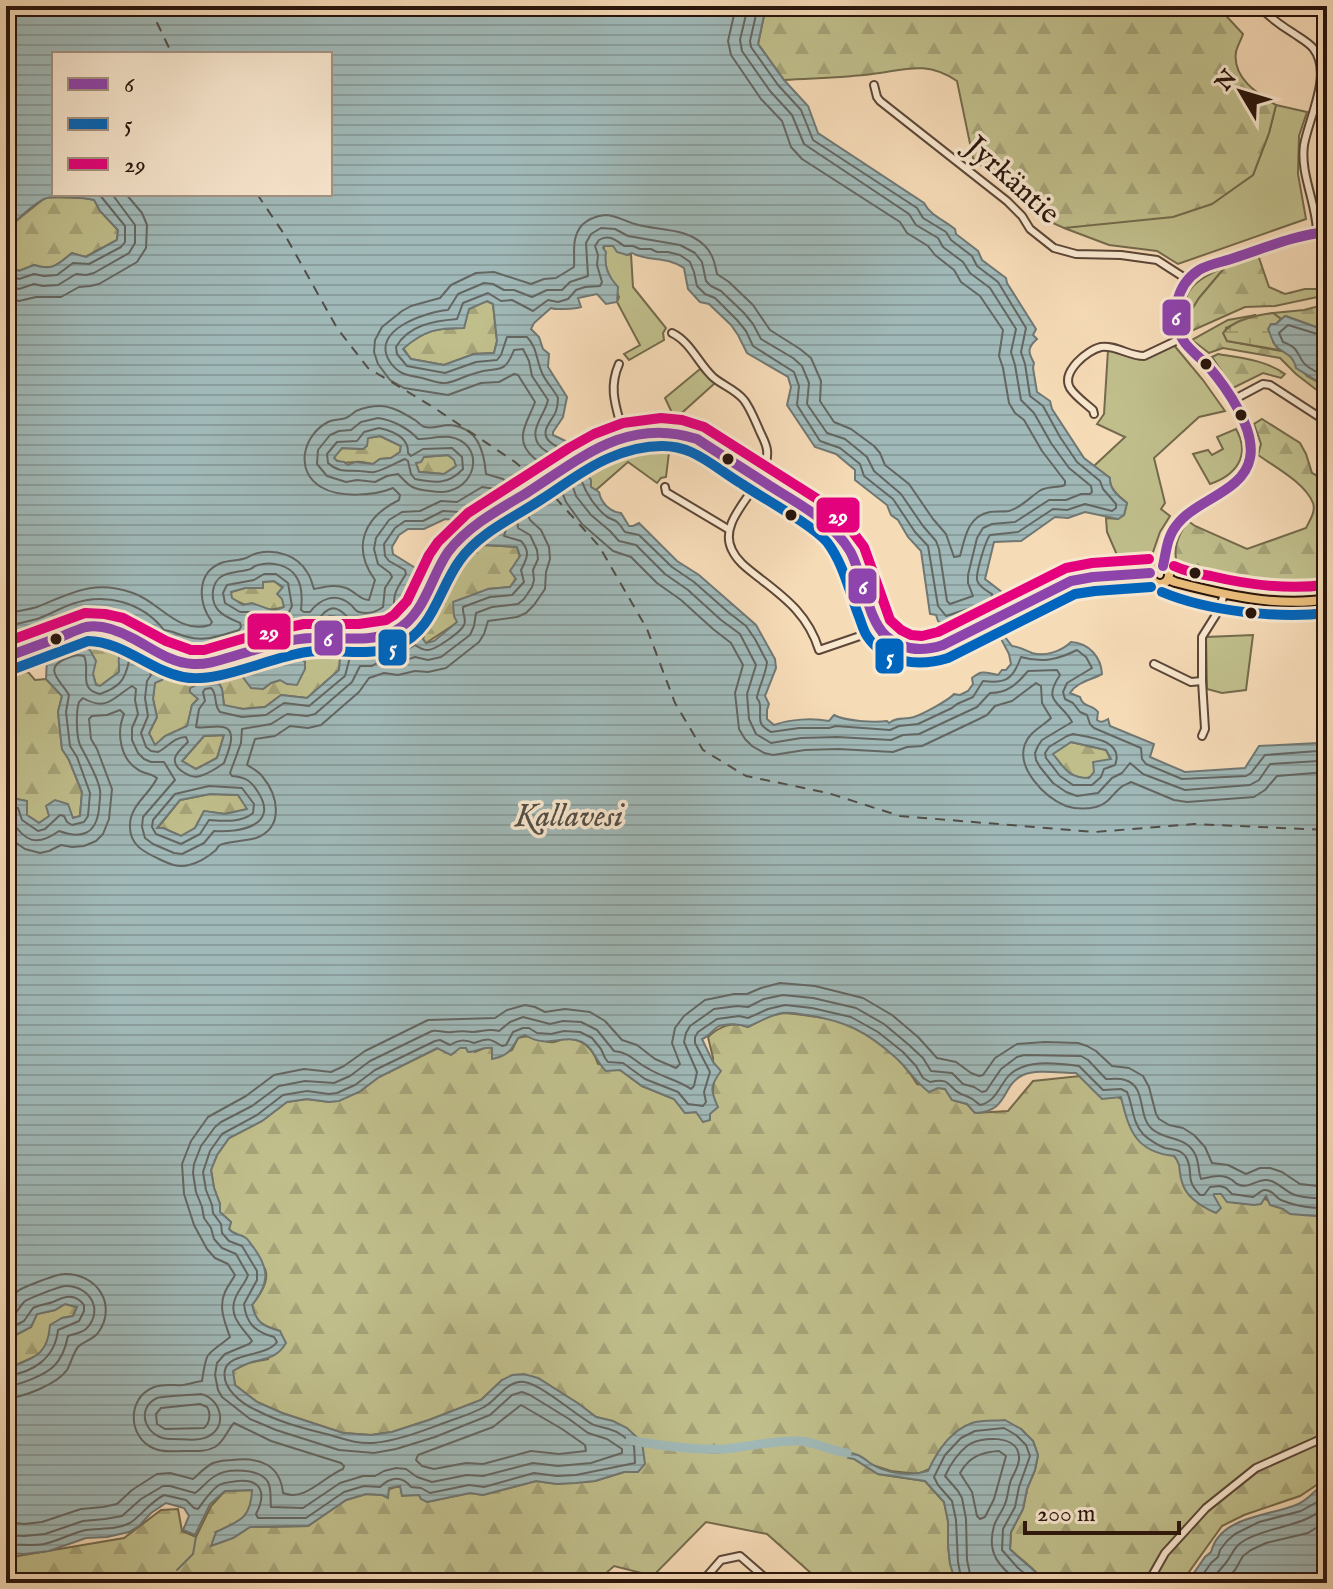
<svg xmlns="http://www.w3.org/2000/svg" width="1333" height="1589" font-family="'IM FELL English',serif">
	<style>
		.green { fill: #c0bf8c; stroke: #746a4c; stroke-width: 2 }
		.forest { fill: url(#forest-firs); stroke: #746a4c; stroke-width: 2 }
		.wetland { fill: url(#wetland-marsh); stroke: #746a4c; stroke-width: 2 }
		.water { fill: url(#water-rules); stroke: #707773; stroke-width: 2; fill-rule: evenodd }
		.lines { fill: none; stroke-linecap: round; stroke-linejoin: round }
		.shore { stroke: #646662; stroke-width: 2 }
		.stream { stroke: #707773; stroke-width: 2 }
		.river { stroke: #a0b9b8; stroke-width: 9 }
		.ferry { stroke: #524e48; stroke-width: 2; stroke-dasharray: 10 8; stroke-linecap: butt }
		.minor-casing { stroke: #5c4637; stroke-width: 10 }
		.major-casing { stroke: #28140c; stroke-width: 12 }
		.minor { stroke: #f9e8d0; stroke-width: 6 }
		.major { stroke: #ebbe7c; stroke-width: 8 }
		.bus-1-casing { stroke: #f9e8d0; stroke-width: 16 }
		.bus-2-casing { stroke: #f9e8d0; stroke-width: 16 }
		.bus-3-casing { stroke: #f9e8d0; stroke-width: 16 }
		.bus-1 { stroke: #8e44ad; stroke-width: 10 }
		.bus-2 { stroke: #0065bd; stroke-width: 10 }
		.bus-3 { stroke: #e5007d; stroke-width: 10 }
		.bus-dot { fill: #28140c; stroke: #f9e8d0; stroke-width: 3 }
		.labels { text-anchor: middle; dominant-baseline: central; stroke-width: 7; stroke-linejoin: round; paint-order: stroke }
		.street-label { font-size: 30px; fill: #28140c; stroke: #f9e8d0 }
		.water-label { font-size: 32px; font-style: italic; fill: #524e48; stroke: #f9e8d0 }
		.line-badge { stroke: #f9e8d0; stroke-width: 3 }
		.badge-label { font-size: 22px; text-anchor: middle; font-weight: bold; fill: #fff }
	</style>
	<defs>
		<pattern id="forest-firs" width="22" height="20" patternUnits="userSpaceOnUse" patternTransform="scale(2)"><rect width="22" height="20" fill="#c0bf8c"/><path d="M5 1l3.5 6h-7zM16 11l3.5 6h-7z" fill="#a5a378"/></pattern>
		<pattern id="wetland-marsh" width="20" height="14" patternUnits="userSpaceOnUse" patternTransform="scale(2)"><rect width="20" height="14" fill="#c0bf8c"/><path d="M1 5h8M5 5V1M11 12h8M15 12V8" fill="none" stroke="#a5a378"/></pattern>
		<pattern id="water-rules" width="6" height="5" patternUnits="userSpaceOnUse" patternTransform="scale(2)"><rect width="6" height="5" fill="#a0b9b8"/><path d="M0 2.5h6" fill="none" stroke="#8a9e9d"/></pattern>
	</defs>
	<rect width="100%" height="100%" fill="#f6dbb7"/>
	<filter id="stains"><feTurbulence type="fractalNoise" baseFrequency=".0025" numOctaves="4"/><feColorMatrix values="0 0 0 0 .2 0 0 0 0 .09 0 0 0 0 .02 0 0 0 .5 -.17"/></filter>
	<radialGradient id="worn" r=".72"><stop offset=".6" stop-color="#630" stop-opacity="0"/><stop offset="1" stop-color="#630" stop-opacity=".3"/></radialGradient>
	<!-- green -->
	<g class="green">
		<polygon points="1276,105 1307,112 1299,136 1298,174 1306,219 1178,264 1157,251 1109,245 1064,228 1115,221 1253,175 1269,133"/>
		<polygon points="604,245 613,246 627,255 631,254 633,287 666,328 663,333 664,340 629,360 624,354 640,345 617,302 619,297 604,263"/>
		<path d="M1226,266L1199,298L1190,314L1189,332C1175,292 1194,281 1226,266Z"/>
		<path d="M1173,344L1203,380L1225,411L1199,417L1154,458L1165,503L1161,509L1170,516L1160,532L1152,555L1132,566L1116,569L1121,564L1107,532L1106,518L1118,519L1124,515L1127,503C1119,496 1109,489 1110,478L1094,466L1125,437L1097,424L1104,414L1108,350C1143,361 1140,361 1173,344Z"/>
		<polygon points="700,369 715,383 675,419 665,398"/>
		<path d="M1236,429C1251,456 1236,475 1210,484L1193,454L1208,450L1212,455L1223,449L1217,437Z"/>
		<path d="M664,443L670,444L666,477L661,478L657,483L628,462L596,490L591,487L587,473C611,458 634,447 664,443Z"/>
		<polygon points="1253,635 1246,690 1222,693 1207,689 1206,637"/>
	</g>
	<!-- forest -->
	<g class="forest">
		<path d="M766,6H1217L1243,34C1241,40 1237,47 1236,52C1232,78 1258,94 1276,105L1269,133L1253,175L1212,204L1173,217L1064,228L1037,216L973,158L957,81C926,60 905,70 872,74C843,78 813,78 784,80L758,44Z"/>
		<path d="M46,197L85,198L95,200L100,211L118,230L117,240L85,257L72,253C57,265 53,271 34,265L19,271L6,265V233L11,225Z"/>
		<polygon points="1258,255 1269,287 1285,294 1305,289 1327,289 1327,295 1275,306 1245,307 1189,332 1189,314 1199,298 1226,266"/>
		<path d="M487,301L493,304L497,341L494,353L474,354L444,365L411,359L403,348C426,330 435,328 464,328L468,309Z"/>
		<polygon points="1327,304 1327,331 1286,316 1281,319 1273,313 1304,310"/>
		<polygon points="1256,315 1226,328 1227,341 1287,352 1307,376 1327,387 1327,398 1296,374 1280,358 1223,348 1209,353 1192,340 1228,320"/>
		<path d="M1218,354C1242,358 1265,360 1285,374L1281,378L1263,373L1233,388L1212,357Z"/>
		<path d="M1262,419L1300,443L1306,454L1312,473L1327,481V588L1311,590L1253,588L1187,574L1178,569C1172,549 1177,537 1188,521L1195,526L1247,549L1306,528C1310,520 1316,511 1313,503C1305,483 1275,467 1258,455L1261,444L1254,424Z"/>
		<path d="M380,436L401,446L400,452L391,458L380,459L373,464C367,463 360,461 355,462C345,463 341,464 333,458L342,448L363,449L368,438Z"/>
		<polygon points="448,455 455,460 456,466 444,474 419,472 416,463 423,457"/>
		<path d="M484,545L517,547C523,561 519,576 510,587L488,589L458,622L426,643L423,639L425,629L443,605L437,603L464,558Z"/>
		<path d="M274,581L283,588L284,607C268,613 247,607 231,598V592L245,588H263L262,582Z"/>
		<polygon points="88,638 115,643 125,649 119,655 119,672 100,686 96,685 93,674 90,650 78,645 80,642"/>
		<path d="M341,648L339,670L307,698L281,695L265,707L243,709L224,706L222,689L216,678L241,671C244,681 254,684 263,689L271,683L280,680L305,662L302,658L303,653Z"/>
		<polygon points="20,663 35,680 46,679 62,696 58,712 62,749 69,760 82,792 80,816 73,818 50,816 39,823 27,815 27,801 6,797 6,669"/>
		<polygon points="166,675 181,681 204,681 196,684 198,699 192,705 188,726 165,736 155,746 149,733 157,717 153,699 155,682 162,680"/>
		<polygon points="224,735 217,758 196,769 182,761 204,736"/>
		<path d="M1071,742L1106,750L1111,760C1107,763 1094,775 1090,777C1074,785 1061,764 1052,754Z"/>
		<polygon points="210,794 238,795 248,809 225,814 204,811 195,828 181,836 163,828 157,829 180,800"/>
		<path d="M784,1013C804,1015 826,1017 846,1023C872,1032 903,1060 917,1084L945,1089L952,1100L967,1104L975,1113L1008,1111L1033,1081L1080,1076L1139,1109L1267,1200L1327,1217V1478L1300,1496L1244,1515L1222,1526L1181,1583H1045C1038,1571 1020,1559 1010,1549L1011,1532L1023,1509L1027,1489L1035,1470L1038,1455L1033,1441L1021,1429L918,1474L891,1471L854,1459L878,1474L925,1481L944,1502L948,1521V1545L950,1563L956,1583H822L767,1534L706,1522L653,1576L614,1566L595,1583H173L178,1576L167,1579L165,1583H6V1558L124,1538L161,1510L178,1509L182,1531L196,1537L211,1506L225,1491L253,1490C251,1519 240,1521 216,1532L233,1538L250,1527L308,1526L346,1500L366,1494L382,1495C398,1479 413,1489 427,1502L470,1493L483,1495L536,1481L557,1484L595,1481L624,1472H637L613,1421L596,1417L579,1404L538,1378L502,1380L481,1400L429,1420L392,1432L371,1435L343,1433L282,1413L257,1402L235,1385L232,1371L248,1363L268,1359L280,1331C263,1326 256,1323 252,1305C259,1296 270,1281 265,1269C262,1262 236,1238 229,1229L231,1222L220,1212V1204L214,1188L211,1170L217,1155L229,1138L262,1121L287,1102L307,1099L329,1102L359,1092L379,1077L438,1048H466L475,1052L487,1047L492,1048V1058L512,1050L518,1038C530,1033 538,1041 550,1042C558,1043 555,1041 563,1039C581,1037 593,1048 598,1064L620,1070L642,1086L674,1099L685,1113L696,1111L710,1114L714,1081L713,1058L708,1037C720,1026 732,1021 748,1027L770,1016Z"/>
		<polygon points="65,1304 77,1307 73,1316 62,1318 41,1354 9,1368 6,1368 6,1340 31,1327 37,1314 55,1310"/>
	</g>
	<!-- wetland -->
	<path class="wetland" d="M1273,313L1281,319L1276,324L1273,342L1279,350L1227,341L1223,333C1233,320 1257,315 1273,313Z"/>
	<!-- water -->
	<g class="water">
		<path d="M6,6H766L758,44L784,80L808,106L818,133L924,203C930,215 944,220 955,229L956,234L978,251L982,260L1006,278L1007,283L1036,329L1033,335L1037,339C1027,348 1028,352 1034,363L1033,368L1037,392L1050,401L1052,409L1084,458L1110,478C1109,489 1119,497 1127,503L1124,515L1118,519L1085,512L1068,518L1055,517L1021,541L994,542L985,579L1011,599L991,610L945,626L938,621L936,615L930,614L921,551L908,537L898,520L891,515L887,505L855,480V470L836,454L815,447L787,405L791,387L788,377L747,353L738,335L731,325L709,304L700,302L688,289L684,268C667,256 648,262 632,253L627,255L617,252L613,246H604L603,248L606,252C604,267 608,276 618,287L617,302L606,304L597,294L578,298L581,307C575,309 556,310 551,308L534,323L531,329L539,337L543,349L549,354L548,367L567,397L563,417L553,432V435L570,443L586,466V473L591,480V487L599,492C601,503 610,512 621,513L629,526H633L639,523L677,561L699,575L756,625L775,659L776,668L765,696L769,704L767,710V719L774,725C791,719 812,718 829,721L834,715C845,721 874,723 887,721L889,723C898,716 904,720 914,717C923,714 949,700 954,694L960,695L968,691L973,684L972,678C983,669 986,673 998,675L1002,670H1006L1011,664L1009,654L998,633L1003,631L1005,637L1012,646C1020,647 1025,650 1032,653C1045,657 1062,651 1071,642C1089,643 1101,657 1102,674C1091,680 1077,682 1070,693L1080,697C1083,708 1092,704 1098,712L1097,720C1101,723 1103,722 1108,719L1110,726L1154,744L1150,757L1185,772L1245,768L1259,746L1318,743L1327,737V1217L1290,1214L1283,1209L1270,1205L1266,1196L1261,1204L1254,1205L1227,1202L1221,1194H1214V1196L1221,1208L1216,1213C1202,1207 1186,1198 1182,1182C1178,1171 1182,1165 1174,1156C1136,1152 1129,1131 1121,1097L1102,1099L1076,1073C1062,1073 1035,1069 1023,1075C1001,1085 1009,1112 975,1113L967,1104L952,1100L945,1089L938,1088L929,1092C915,1082 908,1068 895,1057C866,1031 845,1021 807,1015C799,1014 790,1012 782,1013C770,1015 759,1022 748,1027C740,1024 728,1023 719,1026C712,1030 710,1036 702,1039L713,1062L721,1071C710,1086 710,1090 718,1107L710,1114V1120L703,1122L696,1112L685,1113L674,1099L642,1086L620,1070L606,1071C596,1062 594,1048 582,1042C563,1033 549,1050 525,1035L518,1038C511,1051 507,1056 492,1059V1048C483,1046 477,1052 468,1052L466,1048H460L451,1055L437,1048L379,1077L359,1092L339,1101L329,1102L307,1099L287,1102L262,1121L229,1138L217,1155L211,1170L214,1188L220,1204V1212L231,1222L229,1229C235,1236 239,1233 246,1238C249,1240 251,1245 254,1248C270,1270 269,1284 252,1305C256,1323 263,1326 280,1331L286,1343C277,1358 267,1358 252,1362C245,1364 239,1367 233,1371L235,1385L257,1402L282,1413L343,1433L371,1435L392,1432L429,1420L481,1400L502,1380L512,1375L524,1374L538,1378L579,1404L596,1417L613,1421L627,1428L642,1442L645,1464L638,1472H624L595,1481L576,1483L557,1484L536,1481L483,1495L470,1493L427,1502L421,1499L419,1495L402,1496L400,1486L389,1488L388,1498L382,1495L366,1494L346,1500L308,1526L250,1527L233,1538L211,1546L216,1532C239,1521 251,1519 252,1490L225,1491L210,1504L195,1535L183,1530L189,1516L184,1508L166,1503L151,1513L139,1526L129,1532L107,1537L86,1538L49,1551L24,1554L6,1553V1368H9C34,1358 48,1355 50,1325L62,1318L73,1316L77,1307L65,1304L55,1310L37,1314L31,1327L6,1340V859L8,850L6,840V797L27,801V815L39,823L49,816L46,806L55,800L68,804L73,818L80,816L82,792L69,760L62,749L58,712L62,696L46,679L47,659L78,645L90,650L96,661L93,674L96,685L100,686L119,672C120,660 115,659 125,649L136,653L146,637L145,635C99,602 89,621 44,636C32,640 18,642 6,644V265L19,271L34,265C53,271 57,265 72,253L86,257L117,240L118,230L100,211L94,200C85,198 52,195 44,199C33,205 13,222 6,233ZM54,54H330V194H54ZM487,301L493,304L497,341L494,353L474,354L444,365L411,359L403,349C424,330 437,328 464,328L469,309ZM380,436L401,446L400,452L391,458L380,459L373,464L355,462L348,465L344,462L337,461L334,458L342,448L363,449L367,446L368,438ZM448,455L454,460L456,466L444,474L419,472L416,463L421,462L424,457ZM485,505H489L500,521V525L483,538L484,545L517,547L520,556L510,571L516,579L510,587L488,589L453,602L454,616L457,622L434,641L426,643L423,639L425,629L444,604L437,603C427,620 412,647 389,644L386,628L405,615L406,610C394,596 411,584 417,572V569L393,554L392,547L399,535L408,529H424L445,519L461,521ZM274,581L283,587L277,594L282,599L284,607L274,611L252,603L243,605L232,598L231,592L245,588H263V582ZM329,616C339,615 343,621 343,630H366L368,632L369,647L341,648L339,670L307,698L281,695L265,707L243,709L224,705L222,689L216,678L204,681L190,688V692L198,699L192,705L187,726L165,736L155,745L149,733L157,717L153,699L155,683L162,680L166,675L155,666L154,662L162,650L168,649L181,654L193,657H210L300,631H326L327,621ZM224,735L217,758L196,769L182,761L204,736ZM1071,742L1106,750L1111,759L1093,762L1094,772L1089,778C1069,778 1065,769 1053,754ZM210,794L238,795L247,809L225,814L204,811L195,828L181,836L163,828H157L180,800Z"/>
		<path d="M1285,316L1327,331V387L1296,368C1293,355 1287,355 1278,348C1272,343 1271,335 1268,329L1271,324H1276Z"/>
		<polygon points="297,655 305,662 305,669 297,685 287,684 280,680 271,683 263,689 251,688 242,676 241,671 246,667"/>
		<path d="M1005,1420L1021,1429L1033,1441L1038,1455L1035,1470L1027,1489L1023,1509L1011,1532L1010,1549C1020,1560 1038,1571 1045,1583H956L950,1564L948,1545V1521L944,1502L925,1481L878,1474L854,1459L848,1458L847,1453C858,1453 862,1457 870,1463C885,1474 911,1476 928,1471C937,1451 950,1431 972,1423C982,1420 995,1421 1005,1420Z"/>
		<path d="M1327,1482V1583H1187L1205,1557L1211,1552C1220,1516 1269,1516 1296,1505C1309,1500 1316,1488 1327,1482Z"/>
	</g>
	<g class="lines">
		<!-- shore -->
		<g class="shore">
			<polyline points="6,274 19,279 34,274 44,276 57,275 73,263 89,264 121,247 125,242 125,226 99,194"/>
			<polyline points="6,285 19,289 34,284 43,286 58,285 76,274 86,275 94,273 129,253 135,243 135,225 112,194"/>
			<polyline points="6,298 19,301 36,297 61,297 79,287 90,286 99,284 137,262 146,248 147,225 142,213 126,194"/>
			<path d="M1327,337L1288,325L1279,333L1283,342C1297,347 1296,351 1303,362C1308,369 1319,373 1327,377"/>
			<path d="M378,418C393,420 409,429 418,439C428,439 440,436 450,437C483,443 479,483 449,491C443,493 436,492 430,491C412,489 410,487 398,474L387,476L375,482L357,480L346,482L327,476L317,464L318,450L330,435L339,431L351,430L361,422Z"/>
			<path d="M379,428C393,431 409,437 408,453L411,456L423,449L452,448L462,457L463,469C448,485 435,483 415,479L411,474L408,461L405,459C395,463 384,470 374,472C371,473 363,471 360,471C347,470 339,473 328,463L327,454L337,442L357,441L364,432Z"/>
			<path d="M569,457C562,447 556,448 549,441C539,431 553,420 556,411C557,408 558,401 558,398C554,390 547,383 543,375C536,362 538,348 527,337H507L501,355L497,360L476,362L445,373L407,366L397,354L396,347C408,325 434,321 457,319L463,303L488,293L501,301L512,300L533,311L548,300L558,302L568,299L576,290L585,287L600,286L602,282L597,265L598,255L595,246L599,240C609,234 616,240 624,246H633L640,249H651L657,252H668L680,255L690,262L694,272L697,286L705,294L715,298L737,320L746,331L753,346L794,372L799,386L797,405L820,441L840,448L860,464L864,476L893,499L915,532L928,546L938,606L946,616L986,603L992,599V594C987,591 979,587 977,580C976,572 985,542 990,535L1018,532L1053,509L1067,510L1085,504L1112,511L1116,508V504L1103,489L1100,481L1077,462L1060,437L1043,406L1030,396L1025,364L1021,352L1026,328L998,282L977,266L972,256L951,240L946,232L923,218L917,208L813,140L801,110L778,85L751,47L750,41L758,6"/>
			<path d="M561,463C555,454 545,453 539,445C528,430 545,415 548,400L532,376L529,361L523,349L514,350C504,376 498,366 476,373C466,375 456,382 446,383C438,384 430,380 422,378C407,375 399,375 390,362C369,330 426,312 448,310L458,294L484,283L493,284L504,290H514L532,297L547,290H562L570,282L588,276L586,243L591,234L601,228L615,229L628,236L680,245L695,253L702,262L706,281L711,286L721,291L744,313L753,324L761,339L793,358L802,366L809,383L807,404L827,433L845,439L867,457L874,471L901,494L923,526L936,541L939,549L947,601L950,604L973,596L968,583V575L977,538L983,528L992,524L1015,522L1049,500H1066L1081,494H1090L1092,492L1091,486L1069,468L1051,443L1034,413L1021,400L1015,365L1011,352L1016,329L990,288L970,273L963,262L943,247L938,238L916,225L909,214L804,144L792,115L770,91L742,51L740,40L748,6"/>
			<path d="M577,467C582,486 590,503 606,516C609,519 614,519 617,522C621,525 622,529 625,532L639,535L672,567L694,582L728,612L746,626L755,639L767,662C766,673 761,682 758,693C755,702 759,696 760,705C761,719 756,724 771,732L799,728H829L836,726L890,730L899,726L918,724L952,708L957,704L973,697L983,681C1006,684 1013,679 1021,657C1042,663 1057,660 1077,650L1086,657L1092,668L1067,683L1063,692L1065,699L1073,703L1080,712L1087,715L1090,724L1094,728L1141,748L1142,759L1146,764L1182,779L1246,776L1251,773L1265,755L1318,751L1327,747"/>
			<path d="M551,469C546,464 540,462 534,458C512,439 528,422 535,402L518,375L514,374L499,382L481,383L448,395L404,388L390,380L378,364L374,352L375,340L382,327L402,311L411,306L440,298L451,285L476,273L494,272L531,284L544,279L556,278L574,267C575,252 571,238 582,225C588,219 597,216 605,215C616,215 624,221 635,224C658,231 686,227 705,246C713,254 715,264 717,274L729,282L753,305L770,330L800,349L811,358L821,381L820,401L834,422L851,429L874,446L880,453L885,465L909,484L933,519L946,534L954,557L960,556C965,537 968,516 990,512C996,511 1003,512 1009,511C1021,508 1031,496 1041,490C1049,486 1058,488 1065,485V481L1042,451L1024,420L1015,413L1009,403L1003,368L999,356L1003,330L980,296L961,282L954,270L935,255L928,246L907,233L900,222L802,159L791,147L782,121L761,99L731,55L728,41L736,6"/>
			<path d="M568,472L576,496L591,515L610,531L619,541L636,545L665,574L688,590L721,620L740,634L756,665L747,694L749,719L756,734L771,743L801,738L837,737L891,740L903,735L919,734L977,707L990,693C1008,693 1017,684 1028,671L1057,670L1060,675C1041,703 1062,702 1072,722L1042,740L1038,746L1035,753L1036,760L1040,767L1053,783L1066,792L1077,796L1098,793L1112,778L1122,773L1130,763L1143,774L1185,790L1250,785L1259,780L1270,764L1319,761L1327,759"/>
			<path d="M557,480L566,502L582,524L613,551L631,557L657,583L681,600L713,629L731,643L743,665L735,693L739,729L745,739L752,746L764,753L773,755L805,750L838,749L893,752L907,747L922,746L977,720L987,715L995,706L1012,701L1036,683L1041,686L1042,703L1051,718C1042,727 1030,731 1025,744C1016,768 1044,797 1066,806C1075,809 1087,809 1096,807C1108,804 1112,795 1120,788C1123,785 1127,784 1131,782L1174,800L1187,802L1254,797L1265,790L1277,776L1327,772"/>
			<polygon points="264,574 276,574 288,583 292,606 288,614 272,619 252,612 240,612 225,603 223,593 227,585 254,580"/>
			<path d="M6,614C16,611 27,610 37,607C72,593 94,579 133,593C160,602 178,635 210,625L212,622C198,603 196,573 221,563C229,560 238,561 246,558C250,556 253,554 258,553C276,549 297,555 307,572C311,577 312,584 314,589C325,587 335,584 346,588C356,592 360,600 369,600L375,580C351,547 364,517 399,500L400,495L393,488C374,496 339,498 321,487C294,471 303,435 328,422C334,419 341,420 346,418C350,416 353,413 356,411C363,408 373,406 380,406C392,406 405,414 415,420C418,422 421,426 425,427C432,429 442,425 449,425C478,427 484,451 486,474L503,479L516,492"/>
			<path d="M6,626C16,624 27,622 37,619C49,615 60,608 72,604C105,592 142,602 164,630C173,631 179,635 188,637C205,642 222,635 239,630L241,627L240,623C233,620 223,616 218,610C210,600 211,583 222,576C230,572 239,572 247,570C254,569 251,567 258,565C272,561 290,565 297,578C302,586 302,601 301,610L304,612H310C320,599 335,592 350,604C353,606 355,611 359,612C369,615 376,612 383,607L385,588L392,577L390,573L378,564L374,549L376,538L389,520L402,512L420,511L441,501L457,502L482,487L495,489L506,498"/>
			<path d="M6,636L41,629L77,613L99,608L119,611L132,616L151,629L156,642C174,638 191,652 211,648C247,641 280,624 316,623C329,603 337,604 352,622H367L377,627L383,619L394,612C393,593 396,590 406,574L405,570L389,561L385,556L384,544L395,528L405,521H423L443,511L459,512L483,497L491,498L497,504"/>
			<path d="M1073,734C1089,737 1125,740 1115,765L1104,769L1101,777L1092,785H1073L1060,776L1046,758L1045,753L1049,747L1067,736Z"/>
			<path d="M209,786L242,788L254,804L253,813C241,823 224,821 209,820L200,834L181,844L156,834L152,827L153,820L175,794Z"/>
			<path d="M6,806L18,808L22,820L38,831L45,829L60,815L64,816L67,822L72,825L84,822L88,816L90,793L77,757L70,746L66,712L69,695C62,682 42,669 65,659C73,656 76,654 84,656C91,670 77,689 100,694C120,687 125,680 129,661L145,659L151,675L147,681L145,698L148,716L141,733L146,747L151,751L158,752C168,747 174,737 186,737L188,742C184,746 176,753 175,758C173,769 191,779 200,776C208,774 217,768 224,763C227,754 239,730 223,727C214,725 204,729 196,727L199,709L205,701L203,692L205,689L211,688C218,694 213,705 220,712L242,717L266,715L284,703L309,706L345,676L350,657L370,656L380,647C393,654 402,653 415,645C418,647 423,650 427,650C434,651 461,632 464,625C467,619 462,614 463,607L490,597L512,595L524,582L521,570C527,558 531,552 521,541L504,536L508,522L504,513"/>
			<path d="M6,816C24,836 31,851 59,831C81,839 96,835 99,809C99,803 101,796 100,790C98,777 86,757 80,745C76,735 76,711 79,702L83,698C107,712 114,697 132,686L136,689L135,700L138,714L132,728V740L138,753L144,759L151,762H164L175,780L143,817L142,827L145,838L153,844L174,853L182,854L204,843L214,831C238,833 280,826 258,792C251,781 246,777 232,776L230,773L241,743L242,729L271,724L287,714L307,716L315,714L352,682L360,666H372L382,660L397,663L415,657L428,660L441,657L470,635L474,626L476,613L492,607L518,604L524,599L532,587L534,580L533,570L538,559L537,550L530,535L518,528L517,517L513,508"/>
			<path d="M6,836L25,849L40,853L49,851L61,845L72,847L84,846L96,841L103,834L109,819L112,789L97,749L91,739L89,719L92,716L107,715L120,710L124,714C116,733 120,760 140,771C147,774 152,774 157,778C150,794 130,805 130,825C129,845 144,852 159,859C169,864 178,868 189,865C198,863 209,856 216,850C217,848 218,846 220,845C225,842 247,841 256,838C285,827 278,795 262,776C258,771 252,768 247,765L255,739L275,736L290,726L308,728L321,725L359,692L369,678L384,673L398,675L415,671L428,672L446,668L479,642L484,634L488,621L517,617L526,613L534,605L545,589L546,572L550,559L549,547L541,530L530,520L523,502"/>
			<path d="M6,1306C10,1301 13,1295 18,1291C23,1287 57,1274 64,1274C97,1273 118,1305 98,1333C92,1340 83,1342 78,1347C73,1353 71,1363 67,1370C57,1384 23,1398 6,1398"/>
			<path d="M6,1319C20,1312 15,1312 24,1302C26,1299 61,1286 65,1286C89,1285 105,1310 86,1329C81,1333 74,1334 68,1336C66,1346 62,1358 54,1366C45,1375 18,1386 6,1386"/>
			<path d="M6,1330L24,1321L33,1308C39,1305 47,1304 53,1302C65,1296 75,1293 84,1305V1311L79,1321L58,1330C55,1358 33,1373 6,1376"/>
			<path d="M201,1394C221,1399 228,1426 209,1436C199,1442 183,1439 172,1439C146,1440 134,1409 157,1398C164,1396 192,1395 201,1394Z"/>
			<path d="M200,1404L207,1407C211,1413 210,1423 204,1428L165,1429L157,1424L156,1414L161,1408Z"/>
			<polygon points="521,1405 562,1429 585,1445 586,1451 559,1454 531,1451 483,1464 466,1463 434,1469 422,1466 416,1460 418,1455 493,1427"/>
			<path d="M999,1451L1006,1456L994,1499L985,1517L980,1519L977,1516L972,1492L960,1473C969,1457 981,1452 999,1451Z"/>
			<path d="M6,1522L24,1524L42,1522L81,1509L103,1507L117,1504L132,1490L157,1474L170,1473L193,1479C199,1474 205,1467 213,1463C219,1461 226,1460 232,1460C259,1457 280,1464 283,1493C305,1502 323,1477 343,1469L344,1466L341,1463L271,1441L234,1423C227,1430 225,1441 215,1447C206,1452 195,1451 184,1451C174,1451 163,1453 153,1448C128,1437 127,1399 152,1388C162,1383 173,1386 183,1385C189,1384 196,1382 202,1381C207,1348 206,1357 230,1337C225,1323 218,1307 225,1292C228,1285 232,1281 235,1275L228,1264L215,1258L207,1249L194,1225L184,1194L182,1164L191,1141L208,1117L246,1096L274,1075L304,1069L331,1072L344,1066L365,1051L428,1020L495,1018L507,1010L525,1005L535,1007L545,1012L565,1009L590,1012L605,1021L622,1040L637,1045L655,1059L676,1068L680,1064L672,1043L675,1028L684,1016L705,1000L734,994H747L761,988L780,983L815,986L863,998L892,1015L918,1037L937,1058L956,1062L971,1073L979,1076L983,1075L995,1058L1017,1044L1045,1042L1078,1043L1087,1046L1096,1051L1112,1066L1129,1068L1143,1076L1149,1087L1156,1114L1159,1119L1169,1125L1183,1128L1194,1135L1205,1147L1212,1163L1228,1165L1246,1174L1260,1168H1270L1282,1172L1300,1184L1327,1187"/>
			<path d="M6,1535L24,1536L45,1534L83,1521L105,1519L122,1516L141,1499L163,1486H170L195,1493C202,1488 208,1480 215,1476C227,1468 260,1468 268,1482C272,1490 270,1500 271,1507L303,1508L340,1483L363,1476H375L384,1471L396,1468L406,1469L417,1477L432,1482L467,1475L483,1476L533,1463L558,1466L591,1463L622,1453V1449L607,1439L588,1433L569,1419L530,1395L522,1392L512,1395L490,1415L435,1437L396,1449L374,1453L339,1450L276,1430L250,1419L222,1397L218,1390L215,1375L217,1363L225,1354L249,1344L252,1341C244,1329 228,1317 235,1299C238,1290 245,1284 248,1275L236,1254L222,1248L214,1239L211,1228L204,1218L202,1207L196,1192L193,1173L194,1164L201,1146L215,1127L221,1122L252,1106L279,1086L305,1081L334,1083L350,1076L370,1061L432,1031C439,1030 445,1033 452,1032C460,1031 465,1031 472,1032C483,1032 487,1028 499,1031L510,1022L523,1017L550,1024L563,1021L581,1022L597,1030L614,1051C632,1053 634,1062 649,1069C662,1077 678,1080 691,1089L694,1086L697,1072L684,1042L686,1033L690,1026L714,1009L737,1006L748,1007L764,999L783,995L813,998L856,1008L884,1024L909,1045L923,1058L931,1071L952,1073L963,1084L974,1087L982,1092L986,1091L1001,1069L1017,1057L1024,1055L1081,1056L1088,1060L1106,1079C1112,1079 1120,1078 1125,1080C1147,1086 1137,1116 1152,1129C1166,1141 1186,1136 1195,1154C1199,1161 1198,1171 1201,1179C1211,1177 1222,1173 1232,1180C1234,1181 1235,1183 1237,1184C1249,1190 1256,1179 1267,1180C1278,1181 1285,1192 1295,1195C1304,1198 1317,1198 1327,1199"/>
			<path d="M6,1545C19,1544 31,1546 44,1544C58,1541 72,1533 86,1530C101,1528 116,1530 130,1523C142,1515 149,1503 164,1495L186,1500L194,1508L198,1509C204,1501 210,1491 219,1485C224,1482 232,1482 238,1481C263,1479 266,1495 256,1514L258,1518H306L344,1492L364,1486L380,1487C390,1477 402,1475 411,1487L421,1488L430,1493L469,1485L484,1487L534,1473L557,1476L576,1475L635,1463L634,1446C627,1439 620,1432 609,1429C604,1427 597,1427 592,1424C574,1414 543,1385 524,1382C506,1380 498,1400 484,1407C472,1414 457,1418 444,1423C422,1431 397,1441 373,1443C355,1444 342,1438 326,1434C302,1428 279,1422 256,1410C242,1404 221,1388 225,1370C229,1352 267,1357 277,1342L274,1337C255,1332 246,1323 244,1304L257,1280V1271L242,1246L229,1241L222,1233L221,1224L213,1213L212,1205L206,1190L203,1172L210,1151L222,1134L257,1115L283,1095L307,1091L329,1094L337,1093L355,1085L375,1070L435,1041L440,1040L450,1045C459,1040 464,1039 474,1043C489,1038 489,1038 502,1046L506,1045L513,1032L523,1028H529L537,1033L551,1034L564,1031L580,1032L592,1038L601,1049L605,1058L608,1062L623,1063L645,1079L678,1092L688,1104L703,1106L706,1102L704,1092L710,1072L695,1043V1037L698,1032L717,1019L739,1016L748,1018L768,1009L785,1005L812,1008L851,1017L878,1032L903,1052L916,1066L923,1078L930,1082C953,1077 947,1088 961,1094C970,1097 973,1099 980,1105C994,1102 998,1090 1006,1079C1021,1058 1057,1063 1079,1066L1103,1090L1121,1089L1127,1092C1133,1105 1132,1122 1143,1134C1148,1139 1159,1146 1165,1148C1174,1150 1182,1149 1187,1159C1194,1174 1184,1178 1200,1195H1204L1210,1187L1220,1186L1226,1188L1232,1194L1253,1197C1255,1196 1262,1190 1264,1190C1272,1189 1275,1197 1281,1200C1297,1207 1310,1207 1327,1209"/>
			<polyline points="962,1583 958,1562 956,1520 952,1501 938,1485 934,1477 945,1455 961,1438 975,1431 1004,1428 1016,1435 1026,1445 1030,1456 1019,1487 1015,1507 1003,1529 1002,1550 1018,1568 1036,1583"/>
			<path d="M972,1583L967,1560L966,1519L962,1498L958,1491L945,1476C950,1465 957,1454 967,1446C980,1436 1018,1434 1019,1457C1020,1464 1014,1473 1011,1480C1008,1488 1008,1497 1005,1504C1002,1512 996,1519 994,1526C986,1554 1000,1568 1021,1583"/>
			<polyline points="1197,1583 1211,1563 1218,1557 1220,1550 1227,1541 1235,1534 1259,1522 1301,1511 1317,1502 1327,1491"/>
			<path d="M1209,1583C1214,1576 1220,1570 1225,1564C1233,1554 1233,1547 1245,1540C1272,1525 1304,1528 1327,1505"/>
			<polyline points="1223,1583 1235,1570 1243,1556 1251,1550 1266,1543 1308,1533 1327,1521"/>
		</g>
		<!-- stream -->
		<g class="stream">
			<polyline points="998,628 999,632"/>
			<polyline points="177,1570 193,1554 196,1537"/>
		</g>
		<!-- river -->
		<path class="river" d="M630,1440C660,1446 692,1450 724,1449C748,1447 774,1440 799,1441C816,1442 830,1451 847,1453"/>
		<!-- ferry -->
		<g class="ferry">
			<polyline points="149,6 172,54"/>
			<polyline points="257,194 286,237 337,328 368,368 433,407 515,462 537,481"/>
			<polyline points="542,485 552,494 599,546 647,629 675,703 703,750 746,776 828,793 900,816 1095,832 1194,824 1327,830"/>
		</g>
		<!-- minor casing -->
		<g class="minor-casing">
			<g id="minor">
				<path d="M1259,6C1269,17 1280,25 1293,33C1300,38 1308,42 1313,48C1333,73 1309,117 1304,145C1300,174 1316,202 1317,231"/>
				<polyline points="874,85 877,97 880,101 1007,201 1022,216 1030,229 1054,248 1076,254 1121,255 1157,260 1188,280"/>
				<path d="M672,333C691,342 699,365 714,378C724,386 736,390 744,400C750,408 754,418 758,427C761,435 766,442 767,450C771,486 715,516 732,550C738,563 751,571 762,580C788,600 809,617 819,650L860,636"/>
				<path d="M619,364C607,391 618,411 624,437"/>
				<polyline points="1231,401 1263,384 1270,385 1327,422"/>
				<path d="M1094,414L1093,410C1085,403 1075,396 1070,388C1061,372 1087,350 1101,347C1116,345 1129,356 1144,356L1182,338"/>
				<polyline points="665,487 666,492 728,529"/>
				<path d="M1163,566C1167,552 1167,538 1176,525C1196,497 1257,489 1251,445C1248,422 1225,388 1211,370C1202,358 1189,351 1182,338C1167,312 1179,285 1201,269L1305,234L1327,232"/>
				<polyline points="1154,664 1191,682 1202,681"/>
				<polyline points="1202,736 1205,729 1202,681 1202,637 1219,610 1224,594"/>
				<polyline points="701,1583 721,1560 740,1556 771,1583"/>
				<polyline points="1148,1583 1165,1553 1206,1508 1256,1468 1321,1439"/>
			</g>
		</g>
		<!-- major casing -->
		<g class="major-casing">
			<g id="major">
				<circle cx="1160" cy="575" r="9"/>
				<path d="M1168,579L1175,582C1221,594 1279,608 1327,599"/>
				<path d="M6,657L86,627C135,622 157,670 206,664C237,656 276,642 306,638C333,635 365,643 391,633C426,619 428,578 449,551C469,524 503,508 531,490C561,471 591,445 626,437C651,431 673,430 697,439L811,512L835,530L851,553L878,628C898,650 915,655 943,645L1071,581L1093,577L1150,573"/>
			</g>
		</g>
		<!-- minor -->
		<use href="#minor" class="minor"/>
		<!-- major -->
		<use href="#major" class="major"/>
		<!-- bus-1 casing -->
		<g class="bus-1-casing">
			<g id="bus-1">
				<path d="M1163,566C1166,553 1167,537 1176,526C1194,500 1244,492 1250,458C1256,429 1226,387 1208,366C1200,357 1189,350 1183,340C1169,317 1176,285 1199,270C1209,264 1223,262 1234,258C1265,248 1295,235 1327,232"/>
				<path d="M6,657C25,650 44,643 63,636C70,633 78,629 86,627C101,624 119,631 132,638C152,648 170,663 193,664C208,665 220,660 234,656C259,649 285,639 311,638C338,636 369,644 395,631C425,615 430,578 448,552C468,526 498,510 525,494C580,459 627,416 697,439C721,455 746,470 770,486C799,504 832,521 850,551C863,574 867,619 886,636C903,651 922,652 943,645L1071,581L1093,577L1150,573"/>
			</g>
		</g>
		<!-- bus-2 casing -->
		<g class="bus-2-casing">
			<g id="bus-2">
				<path d="M1162,592C1207,611 1279,619 1327,613"/>
				<path d="M11,670L88,641C124,642 149,670 183,677C219,684 269,657 307,652C337,648 368,658 397,646C434,630 438,590 460,560C480,532 514,518 542,499C564,485 585,468 609,458C625,451 644,446 662,446C671,446 682,448 691,452C709,460 725,474 742,484C764,499 811,524 827,542C843,563 849,590 858,614C861,621 863,630 867,636C886,664 919,667 948,658L1075,594L1095,591L1151,587"/>
			</g>
		</g>
		<!-- bus-3 casing -->
		<g class="bus-3-casing">
			<g id="bus-3">
				<path d="M1174,566C1185,571 1198,574 1211,576C1249,585 1286,590 1325,585"/>
				<polyline points="6,642 85,613 105,614 123,618 166,641 191,650 204,650 266,632 304,624 359,624 386,620 394,615 407,601 429,555 438,542 468,513 569,448 594,434 623,423 661,418 682,420 704,427 819,500 843,519 864,547 890,620 901,630 911,635 922,636 938,632 1066,568 1092,563 1149,559"/>
			</g>
		</g>
		<!-- bus-1 -->
		<use href="#bus-1" class="bus-1"/>
		<!-- bus-2 -->
		<use href="#bus-2" class="bus-2"/>
		<!-- bus-3 -->
		<use href="#bus-3" class="bus-3"/>
	</g>
	<!-- markers -->
	<g class="bus-dot">
		<circle cx="1206" cy="364" r="7"/>
		<circle cx="1241" cy="415" r="7"/>
		<circle cx="728" cy="459" r="7"/>
		<circle cx="791" cy="515" r="7"/>
		<circle cx="1195" cy="573" r="7"/>
		<circle cx="1251" cy="613" r="7"/>
		<circle cx="56" cy="639" r="7"/>
	</g>
	<g class="labels">
		<!-- street labels -->
		<g class="street-label">
			<text transform="translate(1012 181) rotate(42)">Jyrkäntie</text>
		</g>
		<!-- water labels -->
		<g class="water-label">
			<text x="569" y="817">Kallavesi</text>
		</g>
	</g>
	<g class="line-badge">
		<rect x="1161" y="298" width="31" height="39" rx="8" fill="#8e44ad"/>
		<rect x="815" y="496" width="46" height="38" rx="8" fill="#e5007d"/>
		<rect x="847" y="567" width="31" height="38" rx="8" fill="#8e44ad"/>
		<rect x="246" y="612" width="46" height="39" rx="8" fill="#e5007d"/>
		<rect x="313" y="619" width="31" height="38" rx="8" fill="#8e44ad"/>
		<rect x="377" y="628" width="31" height="39" rx="8" fill="#0065bd"/>
		<rect x="874" y="637" width="31" height="38" rx="8" fill="#0065bd"/>
	</g>
	<g class="badge-label">
		<text x="1176" y="325">6</text>
		<text x="838" y="523">29</text>
		<text x="863" y="594">6</text>
		<text x="269" y="639">29</text>
		<text x="328" y="646">6</text>
		<text x="393" y="655">5</text>
		<text x="890" y="664">5</text>
	</g>
	<!-- margin -->
	<rect width="1333" height="1589" fill="none" stroke="#f6dbb7" stroke-width="32"/>
	<rect x="8" y="8" width="1317" height="1573" fill="none" stroke="#28140c" stroke-width="4"/>
	<rect x="16" y="16" width="1301" height="1557" fill="none" stroke="#28140c" stroke-width="2"/>
	<!-- legend -->
	<rect x="52" y="52" width="280" height="144" fill="#f9e8d0" stroke="#a59382" stroke-width="2"/>
	<rect x="68" y="78" width="40" height="12" fill="#8e44ad" stroke="#a59382" stroke-width="2"/>
	<text x="124" y="92" font-size="24" fill="#28140c">6</text>
	<rect x="68" y="118" width="40" height="12" fill="#0065bd" stroke="#a59382" stroke-width="2"/>
	<text x="124" y="132" font-size="24" fill="#28140c">5</text>
	<rect x="68" y="158" width="40" height="12" fill="#e5007d" stroke="#a59382" stroke-width="2"/>
	<text x="124" y="172" font-size="24" fill="#28140c">29</text>
	<!-- north arrow -->
	<g transform="translate(1241 92) rotate(308)" stroke="#f9e8d0" stroke-width="6" paint-order="stroke">
	<path d="M0-6L14 30L0 20L-14 30Z" fill="#28140c"/>
	<text y="-12" font-size="22" font-weight="bold" text-anchor="middle" fill="#28140c">N</text>
	</g>
	<!-- scale -->
	<path d="M1025 1521v12h154v-12" fill="none" stroke="#28140c" stroke-width="4"/>
	<text x="1037" y="1521" font-size="24" fill="#28140c" stroke="#f9e8d0" stroke-width="6" paint-order="stroke">200 m</text>
	<rect width="100%" height="100%" filter="url(#stains)"/>
	<rect width="100%" height="100%" fill="url(#worn)"/>
</svg>
